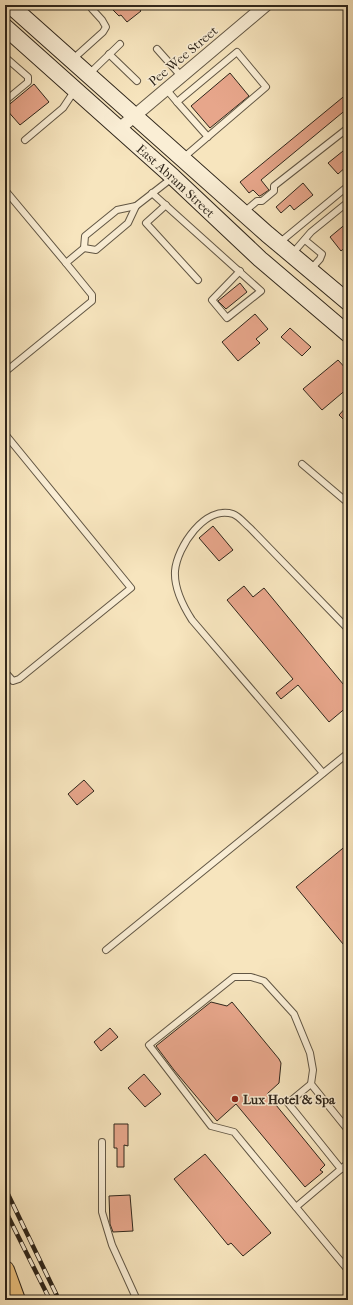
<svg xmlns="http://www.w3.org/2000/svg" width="353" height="1305" font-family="'IM FELL French Canon',serif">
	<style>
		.building { fill: #e7a68b; stroke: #2f261b }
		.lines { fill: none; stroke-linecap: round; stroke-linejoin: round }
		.service-casing { stroke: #615644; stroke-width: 8 }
		.minor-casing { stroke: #615644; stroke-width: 14 }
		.secondary-casing { stroke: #2f261b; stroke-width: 18 }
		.primary-casing { stroke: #2f261b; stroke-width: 20 }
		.service { stroke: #faeed5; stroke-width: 6 }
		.minor { stroke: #faeed5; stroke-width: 12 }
		.secondary { stroke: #faeed5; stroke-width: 16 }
		.primary { stroke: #ecc27f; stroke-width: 18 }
		.rail-casing { stroke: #2f261b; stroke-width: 4.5 }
		.rail { stroke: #faeed5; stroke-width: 3; stroke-dasharray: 9; stroke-linecap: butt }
		.poi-dot { fill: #8f2418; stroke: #faeed5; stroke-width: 1.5 }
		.labels { text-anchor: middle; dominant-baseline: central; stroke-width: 3; stroke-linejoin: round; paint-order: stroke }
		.street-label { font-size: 13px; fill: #2f261b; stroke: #faeed5 }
		.poi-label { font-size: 13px; font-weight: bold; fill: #2f261b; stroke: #faeed5; text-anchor: start }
	</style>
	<rect width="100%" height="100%" fill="#f7e5be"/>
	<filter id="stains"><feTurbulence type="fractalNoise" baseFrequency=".005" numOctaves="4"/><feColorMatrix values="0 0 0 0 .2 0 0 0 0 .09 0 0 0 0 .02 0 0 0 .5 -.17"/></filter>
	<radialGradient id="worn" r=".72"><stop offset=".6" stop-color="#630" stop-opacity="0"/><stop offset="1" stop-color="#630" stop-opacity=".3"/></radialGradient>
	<!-- building -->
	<g class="building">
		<polygon points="108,5 136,5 141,11 127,22 121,15 119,16"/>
		<polygon points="230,73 249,96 210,128 191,106"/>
		<polygon points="34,84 49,102 20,125 5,108"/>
		<polygon points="348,93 348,108 261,180 269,190 260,196 259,196 253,190 249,193 240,182"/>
		<polygon points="343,151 348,157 348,165 338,174 328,163"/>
		<polygon points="303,183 313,195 294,210 290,205 281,213 276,207"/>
		<polygon points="348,222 348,245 341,251 330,237"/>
		<polygon points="240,283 247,292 226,309 218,301"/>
		<polygon points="255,314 268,329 256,339 260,343 238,361 222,342"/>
		<polygon points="290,328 311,347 302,356 281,337"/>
		<polygon points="338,360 348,371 348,388 322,410 303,389"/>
		<polygon points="348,405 348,424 339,415"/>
		<polygon points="213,526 233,550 219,561 199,538"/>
		<polygon points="244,586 253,597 264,588 348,690 348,706 329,722 298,685 281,699 276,693 293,679 227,600"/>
		<polygon points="84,780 94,791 77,805 68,794"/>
		<polygon points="348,844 348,950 296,887"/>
		<polygon points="211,1002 227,1006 232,1002 279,1059 281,1063 279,1083 267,1094 325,1165 320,1170 323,1172 305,1187 236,1104 217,1121 174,1070 156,1046"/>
		<polygon points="110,1028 118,1037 101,1051 94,1042"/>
		<polygon points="144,1074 161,1094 145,1107 128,1088"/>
		<polygon points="114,1124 128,1124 128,1146 124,1145 124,1167 117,1167 117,1148 114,1148"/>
		<polygon points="205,1154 271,1233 243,1256 231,1243 228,1245 174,1179"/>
		<polygon points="130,1195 133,1231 113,1232 110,1224 109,1196"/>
	</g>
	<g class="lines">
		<!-- service casing -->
		<g class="service-casing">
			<g id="service">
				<polyline points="157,49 181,76"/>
				<polyline points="109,54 137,81"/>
				<polyline points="5,57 28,77 28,82 5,101"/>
				<polyline points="73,59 103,32 106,27 102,20 92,9"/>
				<polyline points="89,74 120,44"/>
				<polyline points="166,89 177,102"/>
				<polyline points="25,140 63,108 75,90"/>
				<polyline points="183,158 266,87 237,52 177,102 208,137"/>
				<polyline points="5,190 66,263"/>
				<polyline points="152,193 261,291 227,318 212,300 240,271"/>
				<polyline points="166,205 146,223 198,280"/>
				<polyline points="244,212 257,201 262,201 274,191 274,186 348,128"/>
				<polyline points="305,240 322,254 320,259 311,269"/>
				<polyline points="279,243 348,186"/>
				<polyline points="84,248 96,250 128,223 136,206"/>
				<polyline points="292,254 311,232 348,202"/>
				<polyline points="5,372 92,301 92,295 66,263 84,248 85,236 117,210 136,206 172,178"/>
				<polyline points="5,434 131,588 19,679 13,681 5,672"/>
				<polyline points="302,464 348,503"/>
				<path d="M323,773L192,620C183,606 174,588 175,571C177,547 205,505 233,514C239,516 245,524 250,528L348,629"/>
				<polyline points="106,950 348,753"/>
				<polyline points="348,1130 311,1084 313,1070 310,1053 294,1014 264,981 251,977 234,977 149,1045 211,1126 234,1132 348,1270"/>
				<polyline points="102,1142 102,1212 112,1245 137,1300"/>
				<polyline points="341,1169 348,1163"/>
				<polyline points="296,1207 341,1169 288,1103 311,1084"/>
			</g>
		</g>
		<!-- minor casing -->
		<g class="minor-casing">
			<polyline id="minor" points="119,129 266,5"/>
		</g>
		<!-- secondary casing -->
		<g class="secondary-casing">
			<g id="secondary">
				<polyline points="10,5 267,234 348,302"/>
				<path id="s1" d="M5,27L173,177L260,259L348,334"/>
			</g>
		</g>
		<!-- primary casing -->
		<g class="primary-casing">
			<polyline id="primary" points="5,1270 16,1300"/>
		</g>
		<!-- service -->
		<use href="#service" class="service"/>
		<!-- minor -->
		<use href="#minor" class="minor"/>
		<!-- secondary -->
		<use href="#secondary" class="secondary"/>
		<!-- primary -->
		<use href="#primary" class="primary"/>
		<!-- rail casing -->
		<g class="rail-casing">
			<g id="rail">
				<polyline points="5,1188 59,1300"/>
				<polyline points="5,1210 50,1300"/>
			</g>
		</g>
		<!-- rail -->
		<use href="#rail" class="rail"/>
	</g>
	<!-- markers -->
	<circle class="poi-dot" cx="235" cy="1099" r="4"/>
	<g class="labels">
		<!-- street labels -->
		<g class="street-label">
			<text transform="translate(183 56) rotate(-40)">Pee Wee Street</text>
			<text stroke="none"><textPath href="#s1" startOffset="230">East Abram Street</textPath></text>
		</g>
		<!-- poi labels -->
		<g class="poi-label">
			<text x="243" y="1099">Lux Hotel &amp; Spa</text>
		</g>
	</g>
	<!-- margin -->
	<rect width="353" height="1305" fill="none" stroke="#f7e5be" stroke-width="20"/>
	<rect x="6" y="6" width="341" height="1293" fill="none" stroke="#2f261b" stroke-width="2"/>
	<rect x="10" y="10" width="333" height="1285" fill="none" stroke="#2f261b"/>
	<rect width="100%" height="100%" filter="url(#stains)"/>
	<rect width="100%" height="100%" fill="url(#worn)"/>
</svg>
